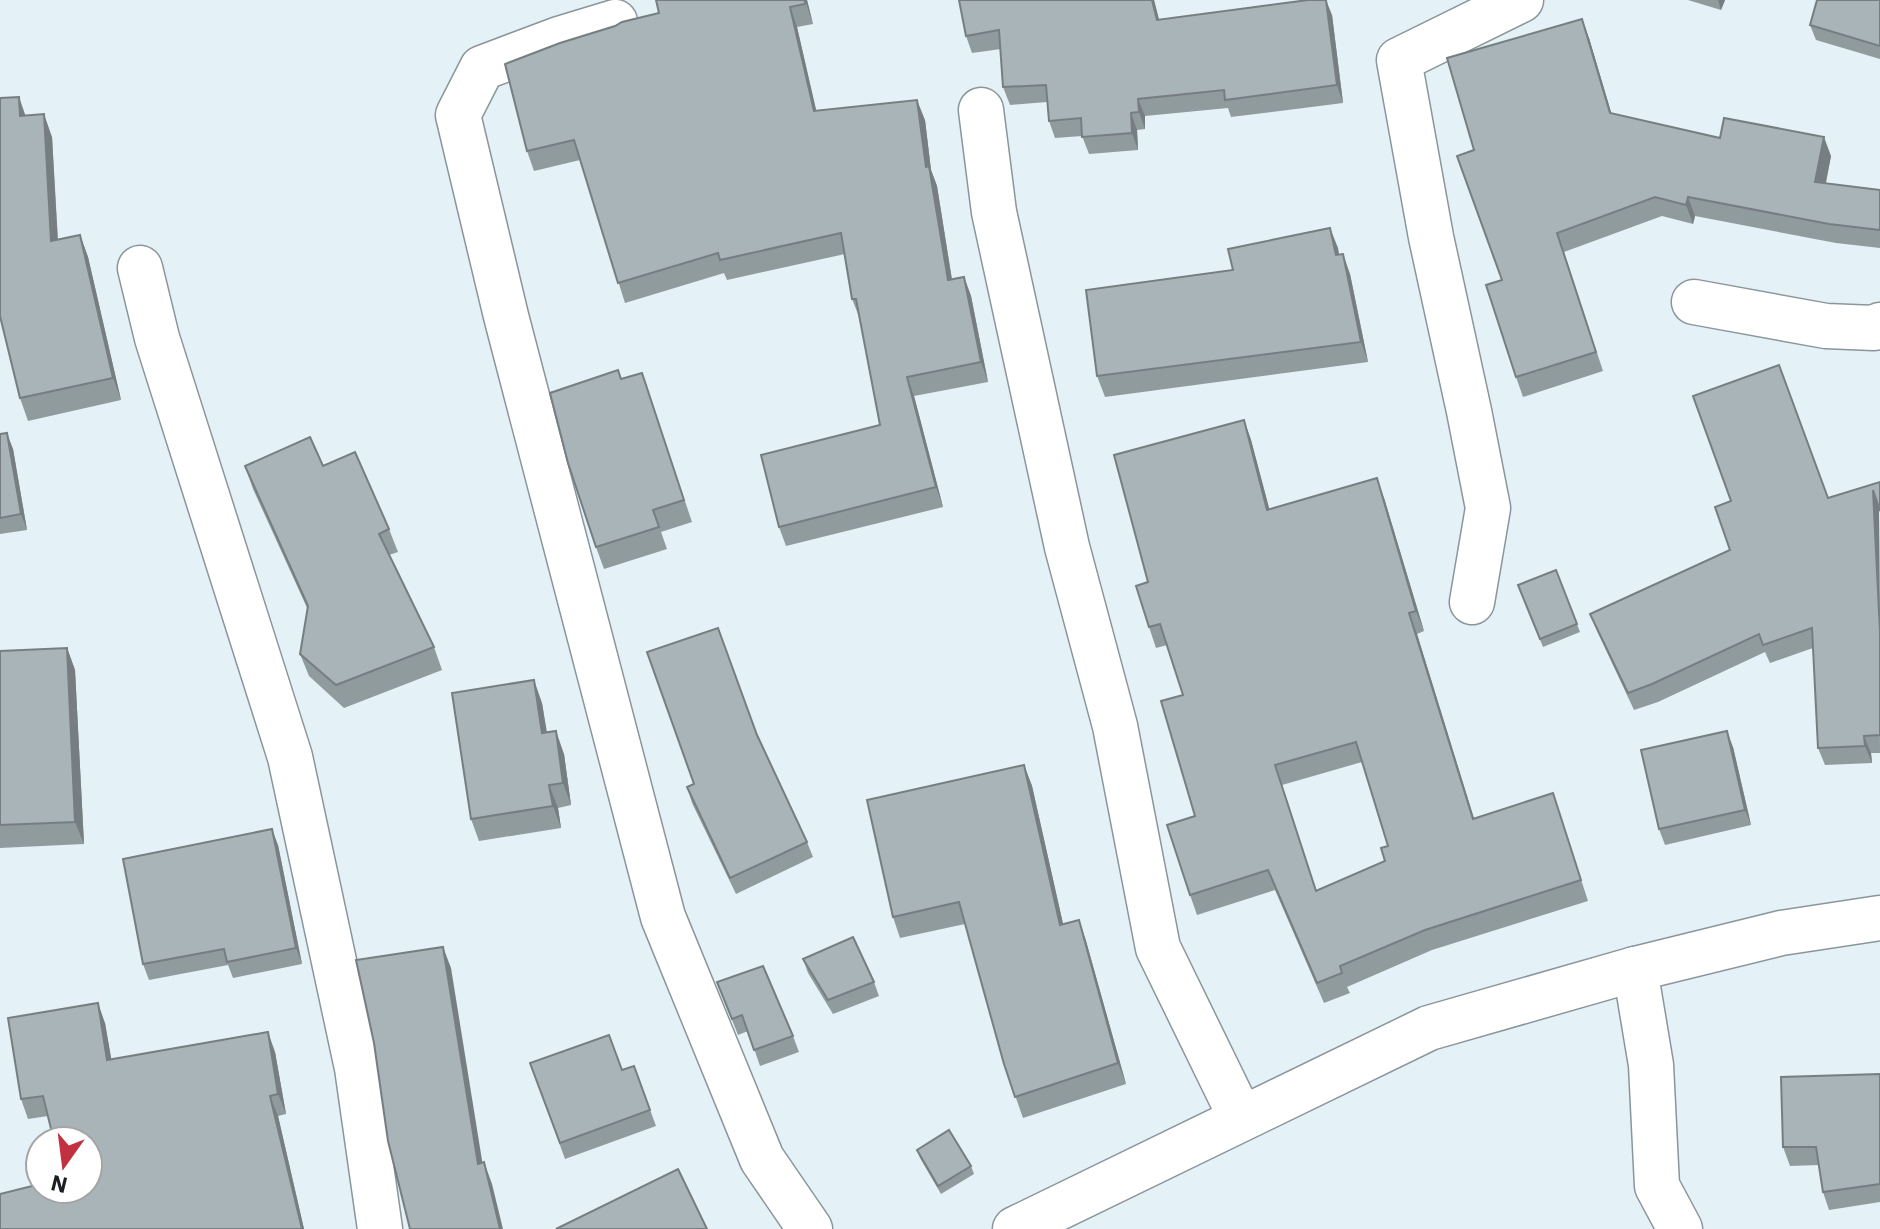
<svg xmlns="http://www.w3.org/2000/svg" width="1880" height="1229" font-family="'IBM Plex Sans',sans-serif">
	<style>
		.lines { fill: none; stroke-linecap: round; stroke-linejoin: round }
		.minor-casing { stroke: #8a969b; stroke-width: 47 }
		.minor { stroke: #fff; stroke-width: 44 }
		.wall { fill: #909b9e; fill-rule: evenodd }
		.shaded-wall { fill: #767e81 }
		.building { fill: #a8b4b8; stroke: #767e81; stroke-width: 2; fill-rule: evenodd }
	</style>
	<rect width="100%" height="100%" fill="#e4f1f6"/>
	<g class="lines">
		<!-- minor casing -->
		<g class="minor-casing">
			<g id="minor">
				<polyline points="615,22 559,39 482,68 458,115 506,316 663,917 762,1159 810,1229"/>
				<polyline points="981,110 994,212 1067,547 1115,726 1158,948 1241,1118"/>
				<polyline points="140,268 157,338 290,757 357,1068 380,1229"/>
				<polyline points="1694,302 1826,326 1874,328 1880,325"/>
				<polyline points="1472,602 1488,508 1469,411 1431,237 1399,60 1521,0"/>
				<polyline points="1635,969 1651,1065 1657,1186 1680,1229"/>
				<polyline points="1015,1229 1429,1028 1635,969 1781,933 1880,918"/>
			</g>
		</g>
		<!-- minor -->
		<use href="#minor" class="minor"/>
	</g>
	<!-- wall -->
	<g class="wall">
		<polygon points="656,0 807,0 813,24 797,27 816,111 925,120 931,170 937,186 952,279 964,277 971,296 988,382 914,396 943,507 786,546 779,527 880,425 860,319 852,299 845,254 727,280 724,273 625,303 580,160 534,171 527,151 659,13"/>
		<polygon points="959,0 1154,0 1159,19 1332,15 1343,103 1231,117 1228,108 1145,116 1145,129 1137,130 1138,150 1089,154 1082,136 1055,138 1049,121 1047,102 1010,105 1003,87 1001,49 972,53 966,36"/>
		<polygon points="1688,0 1725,0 1721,10"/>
		<polygon points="1880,0 1880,59 1816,40 1810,25"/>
		<polygon points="1589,38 1611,113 1720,138 1831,156 1826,183 1880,190 1880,248 1836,243 1695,216 1693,224 1662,216 1564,252 1603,371 1523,397 1516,377 1502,280"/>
		<polygon points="26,115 52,137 58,240 80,235 88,257 121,400 28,421 20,398"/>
		<polygon points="1330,228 1339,255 1350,274 1368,362 1105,397 1097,376 1233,270"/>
		<polygon points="642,373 692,522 661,532 667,549 604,569 596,547 621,379"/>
		<path d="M1244,420L1251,440L1269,509L1384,498L1424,631L1417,634L1474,818L1553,793L1588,901L1432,950L1347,987L1350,993L1324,1003L1275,890L1197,915L1190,895L1195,816L1183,695L1167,645L1156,648L1149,627L1148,582ZM1362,762L1388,846L1385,861L1316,890L1282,785Z"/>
		<polygon points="0,434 13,449 27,530 0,534"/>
		<polygon points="245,466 389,529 398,552 389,555 434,647 442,670 344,708 309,676 300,654 308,610 253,489"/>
		<polygon points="1828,498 1879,509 1880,753 1871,753 1872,763 1825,765 1818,748 1813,648 1770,663 1765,652 1658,702 1634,710 1597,631 1590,614 1730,550"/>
		<polygon points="1556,570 1580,632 1543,647 1518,585"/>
		<polygon points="67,648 75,670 84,844 0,848 0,651"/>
		<polygon points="542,703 547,732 564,754 571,805 558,808 561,828 479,841 471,819"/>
		<polygon points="757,736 807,842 813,857 736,894 692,803 687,787 694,784"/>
		<polygon points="1733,747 1751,825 1665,845 1659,829"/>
		<polygon points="1024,765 1032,786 1063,924 1079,920 1086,941 1126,1084 1023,1118 1004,1064 965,924 900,938 893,917"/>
		<polygon points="278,845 302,964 233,978 228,965 149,980 143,964"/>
		<polygon points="803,959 874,982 879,996 833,1014 808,973"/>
		<polygon points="717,982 793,1036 799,1052 760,1066 748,1031 738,1035"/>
		<polygon points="105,1023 111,1059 275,1052 286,1114 278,1116 304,1229 0,1229 88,1189 48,1116 28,1119 21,1099"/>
		<polygon points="530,1063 622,1070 634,1066 656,1126 565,1159"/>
		<polygon points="1880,1074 1880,1202 1829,1210 1823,1192 1819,1165 1790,1166 1783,1147"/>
		<polygon points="917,1150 971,1166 974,1174 941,1194 920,1158"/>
	</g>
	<!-- shaded-wall -->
	<g class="shaded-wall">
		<polygon points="805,0 807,0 813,24"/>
		<polygon points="1152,0 1154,0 1163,37 1157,20"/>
		<polygon points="1326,0 1332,15 1343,103 1337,85"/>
		<polygon points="1718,0 1725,0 1721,10"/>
		<polygon points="790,7 797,27 821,131 814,111"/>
		<polygon points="1582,19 1589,38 1617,132 1610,113"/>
		<polygon points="19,97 27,120 20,116"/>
		<polygon points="1138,99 1145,116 1145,129 1139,112"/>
		<polygon points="917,100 925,120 931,170 937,186 955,300 948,280 926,167"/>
		<polygon points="1131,113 1137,130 1138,150 1132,133"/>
		<polygon points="44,114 52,137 59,264 51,241"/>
		<polygon points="1824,137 1831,156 1822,201 1815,182"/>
		<polygon points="1688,197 1695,216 1693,224 1686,205"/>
		<polygon points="1330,228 1338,248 1343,276 1336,255"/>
		<polygon points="80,235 88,257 121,400 113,378"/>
		<polygon points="1343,254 1350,274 1368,362 1361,342"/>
		<polygon points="964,277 971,296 988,382 981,362"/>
		<polygon points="907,377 914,396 943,507 936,487"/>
		<polygon points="1244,420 1251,440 1275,530 1267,510"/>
		<polygon points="7,433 13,449 27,530 21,514"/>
		<polygon points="1377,478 1384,498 1424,631 1416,611"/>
		<polygon points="1873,490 1879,508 1880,632"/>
		<polygon points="1409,613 1417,634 1480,839 1473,819"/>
		<polygon points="67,648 75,670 84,844 75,822"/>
		<polygon points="534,680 542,703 550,755 542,733"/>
		<polygon points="556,731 564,754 571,805 563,783"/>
		<polygon points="1727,731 1733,747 1751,825 1745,810"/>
		<polygon points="1864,736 1871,753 1872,763 1865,746"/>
		<polygon points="1024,765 1032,786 1068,946 1060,925"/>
		<polygon points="1275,765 1282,785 1323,911 1316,891"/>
		<polygon points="549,785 558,808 561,828 553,806"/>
		<polygon points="272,829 278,845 302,964 296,948"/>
		<polygon points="1079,920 1086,941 1126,1084 1118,1063"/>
		<polygon points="443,947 451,968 486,1185 478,1164"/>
		<polygon points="98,1003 105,1023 115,1080 107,1060"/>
		<polygon points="268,1032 275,1052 286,1114 278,1094"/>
		<polygon points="270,1096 278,1116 304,1229 302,1229"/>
		<polygon points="484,1162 492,1184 503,1229 500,1229"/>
	</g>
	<!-- building -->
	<g class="building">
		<polygon points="656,0 805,0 805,4 790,7 814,111 917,100 926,167 929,166 948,280 964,277 981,362 907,377 936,487 779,527 761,455 880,425 856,299 852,299 841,233 720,260 718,253 618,283 574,140 527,151 505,64 560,43 615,26 622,22 659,13"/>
		<polygon points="959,0 1152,0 1157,20 1308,0 1326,0 1337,85 1225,100 1224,90 1138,99 1139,112 1131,113 1132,133 1082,137 1081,118 1049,121 1046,85 1003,87 999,30 966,36"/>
		<polygon points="1817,0 1880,0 1880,46 1810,25"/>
		<polygon points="1582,19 1610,113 1720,138 1724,118 1824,137 1815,182 1880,190 1880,230 1829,224 1688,197 1686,205 1655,197 1557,233 1596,352 1516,377 1486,285 1502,280 1457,156 1474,150 1447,58"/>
		<polygon points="19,97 20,116 44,114 51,241 80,235 113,378 20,398 0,316 0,98"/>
		<polygon points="1330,228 1336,255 1343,254 1361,342 1097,376 1086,290 1233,270 1228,249"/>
		<polygon points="1779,365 1828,498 1880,482 1880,511 1873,490 1880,632 1880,735 1864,736 1865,746 1818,748 1812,628 1763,645 1759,634 1652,684 1628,693 1590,614 1730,550 1715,507 1731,501 1693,396"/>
		<polygon points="618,370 621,379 642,373 684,500 653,510 659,527 596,547 568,463 550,393"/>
		<path d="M1244,420L1267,510L1377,478L1416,611L1409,613L1473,819L1553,793L1581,880L1425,930L1340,966L1342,973L1317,983L1268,870L1190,895L1167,825L1195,816L1161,701L1183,695L1160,624L1149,627L1136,586L1148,582L1114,455ZM1356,742L1388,846L1381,848L1385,861L1316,891L1275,765Z"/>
		<polygon points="7,433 21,514 0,518 0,434"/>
		<polygon points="310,437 323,466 355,452 389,529 379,534 434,647 336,685 300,654 308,606 245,466"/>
		<polygon points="1556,570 1577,624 1540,639 1518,585"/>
		<polygon points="718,628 757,735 807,842 730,878 687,787 694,784 647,652"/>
		<polygon points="67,648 75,822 0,825 0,651"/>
		<polygon points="534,680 542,733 556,731 563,783 549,785 553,806 471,819 452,693"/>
		<polygon points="1727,731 1745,810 1659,829 1641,750"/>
		<polygon points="1024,765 1060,925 1079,920 1118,1063 1015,1097 1004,1064 959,902 893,917 867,800"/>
		<polygon points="272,829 296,948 227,962 224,949 143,964 123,859"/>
		<polygon points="853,937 874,982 828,1000 803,959"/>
		<polygon points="443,947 478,1164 484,1162 500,1229 410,1229 388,1141 374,1043 356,960"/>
		<polygon points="763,966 793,1036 754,1050 742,1015 732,1019 717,982"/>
		<polygon points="98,1003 107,1060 268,1032 278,1094 270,1096 302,1229 0,1229 0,1194 40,1184 40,1189 88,1189 88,1141 54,1141 43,1096 21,1099 8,1018"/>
		<polygon points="609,1035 622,1070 634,1066 650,1110 560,1143 530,1063"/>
		<polygon points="1880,1074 1880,1184 1823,1192 1816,1147 1783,1147 1781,1077"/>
		<polygon points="949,1130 971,1166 938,1186 917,1150"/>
		<polygon points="678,1169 707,1229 556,1229"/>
	</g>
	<!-- north arrow -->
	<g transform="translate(64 1165) rotate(194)"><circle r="38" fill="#ffffff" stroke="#a4a5a6" stroke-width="2"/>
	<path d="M0-6L14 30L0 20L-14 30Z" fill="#c1313f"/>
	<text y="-12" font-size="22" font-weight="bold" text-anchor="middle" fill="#1b1f21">N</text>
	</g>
</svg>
